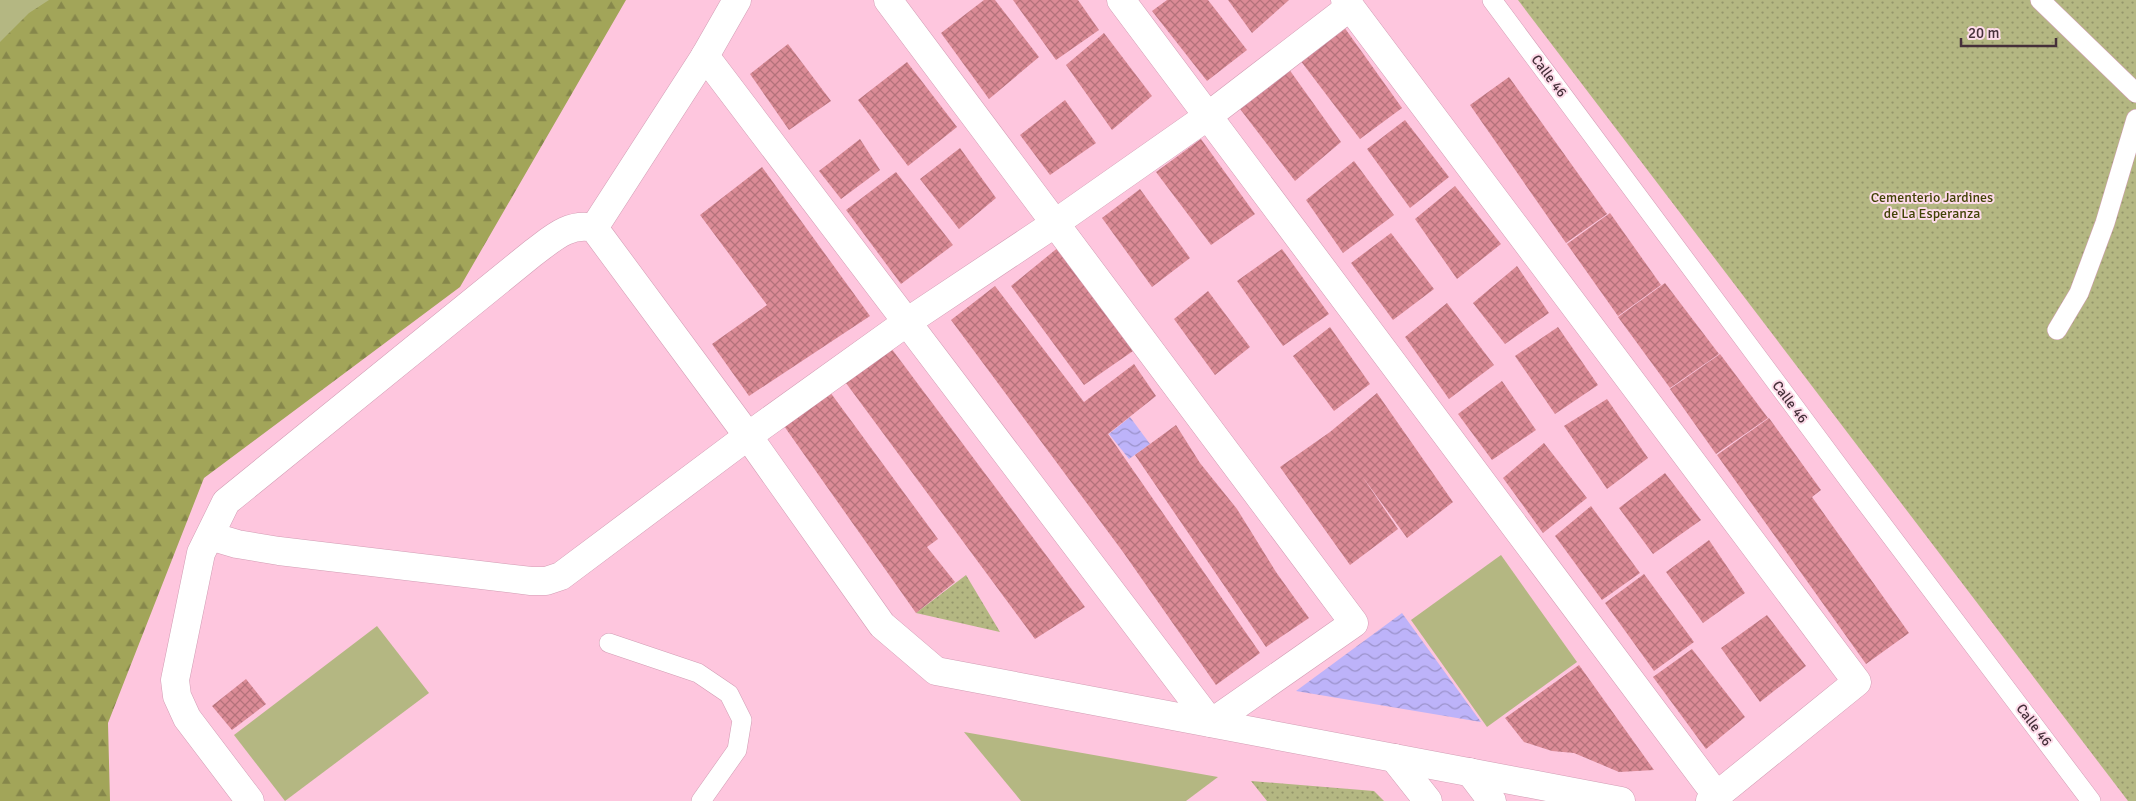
<svg xmlns="http://www.w3.org/2000/svg" width="2136" height="801" font-family="Signika,sans-serif">
	<style>
		.grass { fill: #b4b782 }
		.forest { fill: url(#forest-firs) }
		.park { fill: url(#park-dots) }
		.water { fill: url(#water-waves) }
		.building { fill: url(#building-cross-hatch) }
		.lines { fill: none; stroke-linecap: round; stroke-linejoin: round }
		.lane-casing { stroke: #d29db4; stroke-width: 20 }
		.street-casing { stroke: #d29db4; stroke-width: 29 }
		.lane { stroke: #fff; stroke-width: 19 }
		.street { stroke: #fff; stroke-width: 28 }
		.labels { text-anchor: middle; dominant-baseline: central; stroke-width: 4; stroke-linejoin: round; paint-order: stroke }
		.street-label { font-size: 14px; fill: #46303a; stroke: #fddbe9 }
		.park-label { font-size: 14px; fill: #414205; stroke: #fddbe9 }
	</style>
	<defs>
		<pattern id="forest-firs" width="22" height="20" patternUnits="userSpaceOnUse" patternTransform="scale(1.25)"><rect width="22" height="20" fill="#a2a559"/><path d="M5 1l3.5 6h-7zM16 11l3.5 6h-7z" fill="#86874b"/></pattern>
		<pattern id="park-dots" width="8" height="8" patternUnits="userSpaceOnUse" patternTransform="scale(1.25)"><rect width="8" height="8" fill="#b4b782"/><path d="M2 2h.1M6 6h.1" fill="none" stroke="#94956b" stroke-width="1.8" stroke-linecap="round"/></pattern>
		<pattern id="water-waves" width="16" height="10" patternUnits="userSpaceOnUse" patternTransform="scale(1.25)"><rect width="16" height="10" fill="#bdb3f9"/><path d="M0 5q4-4 8 0t8 0" fill="none" stroke="#9b92cb"/></pattern>
		<pattern id="building-cross-hatch" width="8" height="8" patternUnits="userSpaceOnUse" patternTransform="scale(1.25)"><rect width="8" height="8" fill="#db8b96"/><path d="M0 0l8 8M0 8l8-8" fill="none" stroke="#b3727b"/></pattern>
	</defs>
	<rect width="100%" height="100%" fill="#fec6de"/>
	<!-- grass -->
	<g class="grass">
		<polygon points="0,0 145,0 0,72"/>
		<polygon points="1501,555 1577,662 1487,727 1411,620"/>
		<polygon points="377,626 429,693 285,801 234,735"/>
		<polygon points="964,732 1218,777 1186,801 1021,801"/>
	</g>
	<!-- forest -->
	<polygon class="forest" points="49,0 626,0 460,287 204,478 108,723 110,801 0,801 0,42 29,13"/>
	<!-- park -->
	<g class="park">
		<polygon points="1518,0 2136,0 2136,801 2128,801"/>
		<polygon points="966,575 1000,632 916,613"/>
		<polygon points="1251,781 1374,791 1384,801 1267,801"/>
	</g>
	<!-- water -->
	<g class="water">
		<polygon points="1130,417 1150,444 1129,459 1109,434"/>
		<polygon points="1402,613 1481,722 1296,691"/>
	</g>
	<!-- building -->
	<g class="building">
		<polygon points="984,0 995,0 1039,57 989,99 941,33"/>
		<polygon points="1013,0 1078,0 1099,30 1056,60"/>
		<polygon points="1167,0 1208,0 1247,50 1207,81 1152,11"/>
		<polygon points="1228,0 1289,0 1252,33"/>
		<polygon points="1344,27 1402,108 1360,139 1300,60"/>
		<polygon points="1104,33 1152,96 1112,130 1066,65"/>
		<polygon points="788,44 831,101 789,130 750,74"/>
		<polygon points="907,62 957,127 908,166 858,100"/>
		<polygon points="1286,65 1341,142 1295,181 1237,105"/>
		<polygon points="1509,77 1607,214 1566,243 1470,105"/>
		<polygon points="1065,100 1096,143 1050,175 1020,135"/>
		<polygon points="1405,120 1449,177 1410,208 1367,149"/>
		<polygon points="860,139 880,170 841,199 819,171"/>
		<polygon points="1201,139 1255,214 1211,245 1156,172"/>
		<polygon points="960,148 996,198 959,229 920,179"/>
		<polygon points="1354,161 1394,215 1343,253 1306,200"/>
		<polygon points="762,167 870,316 749,396 712,344 767,305 700,215"/>
		<polygon points="896,172 953,245 901,284 846,210"/>
		<polygon points="1455,186 1501,244 1457,279 1415,219"/>
		<polygon points="1140,189 1190,258 1152,287 1102,218"/>
		<polygon points="1610,213 1661,285 1618,316 1567,244"/>
		<polygon points="1391,233 1434,289 1393,320 1351,263"/>
		<polygon points="1060,246 1133,351 1084,385 1011,286"/>
		<polygon points="1282,249 1329,314 1283,346 1237,281"/>
		<polygon points="1517,266 1549,313 1505,344 1473,303"/>
		<polygon points="1665,283 1719,354 1670,388 1618,317"/>
		<polygon points="995,286 1084,402 1134,364 1156,396 1108,434 1260,653 1216,685 1123,552 951,320"/>
		<polygon points="1208,291 1250,347 1215,375 1174,319"/>
		<polygon points="1447,303 1494,365 1449,399 1405,337"/>
		<polygon points="1330,327 1370,384 1334,411 1293,356"/>
		<polygon points="1558,327 1598,385 1555,414 1515,356"/>
		<polygon points="888,344 1085,607 1035,639 843,379"/>
		<polygon points="1720,354 1768,418 1716,454 1670,389"/>
		<polygon points="1502,381 1536,430 1492,460 1458,414"/>
		<polygon points="830,392 938,539 927,547 955,582 916,613 784,426"/>
		<polygon points="1377,393 1453,502 1407,538 1362,476 1398,529 1350,565 1280,467 1330,432"/>
		<polygon points="1607,399 1648,458 1607,489 1564,426"/>
		<polygon points="1769,418 1821,490 1812,497 1909,633 1866,664 1717,455"/>
		<polygon points="1176,425 1200,463 1237,509 1276,572 1309,618 1266,647 1135,455"/>
		<polygon points="1544,443 1587,498 1543,533 1503,478"/>
		<polygon points="1665,473 1701,520 1653,554 1619,508"/>
		<polygon points="1591,506 1640,573 1602,600 1555,536"/>
		<polygon points="1709,540 1745,593 1703,623 1666,572"/>
		<polygon points="1644,574 1694,642 1654,671 1605,603"/>
		<polygon points="1767,615 1806,666 1760,702 1721,648"/>
		<polygon points="1692,649 1745,717 1706,749 1653,677"/>
		<polygon points="1579,665 1654,770 1619,772 1574,753 1552,751 1524,742 1505,718"/>
		<polygon points="246,679 266,704 232,730 212,706"/>
	</g>
	<g class="lines">
		<!-- lane casing -->
		<g class="lane-casing">
			<g id="lane">
				<polyline points="1492,0 1851,483 2091,801"/>
				<polyline points="2040,0 2136,93"/>
				<polyline points="2057,330 2079,293 2105,223 2136,119"/>
				<polyline points="609,643 698,673 729,694 742,720 737,750 701,801"/>
			</g>
		</g>
		<!-- street casing -->
		<g class="street-casing">
			<g id="street">
				<polyline points="1121,0 1717,796"/>
				<polyline points="1345,0 1857,682 1710,801"/>
				<polyline points="705,56 1211,723 1354,623 888,0"/>
				<polyline points="594,228 705,56 737,0"/>
				<polyline points="210,536 237,544 279,551 531,581 546,581 561,576 748,436 907,322 1054,224 1208,116 1350,7"/>
				<polyline points="1394,758 1428,801"/>
				<polyline points="1470,772 1492,801"/>
				<path d="M250,801L187,718L177,696L175,680L201,553L226,502L533,253C552,239 569,222 594,228L748,436L882,625L936,671L1621,801"/>
			</g>
		</g>
		<!-- lane -->
		<use href="#lane" class="lane"/>
		<!-- street -->
		<use href="#street" class="street"/>
	</g>
	<g class="labels">
		<!-- street labels -->
		<g class="street-label">
			<text transform="translate(1549 76) rotate(53)">Calle 46</text>
			<text transform="translate(1790 402) rotate(53)">Calle 46</text>
			<text transform="translate(2034 725) rotate(53)">Calle 46</text>
		</g>
		<!-- park labels -->
		<g class="park-label">
			<text x="1932" y="197">Cementerio Jardines<tspan x="1932" dy="16">de La Esperanza</tspan></text>
		</g>
	</g>
	<!-- scale -->
	<path d="M1961 38v8h95v-8" fill="none" stroke="#46303a" stroke-width="2.5"/>
	<text x="1968" y="38" font-size="15" fill="#46303a" stroke="#fddbe9" stroke-width="4" paint-order="stroke">20 m</text>
</svg>
